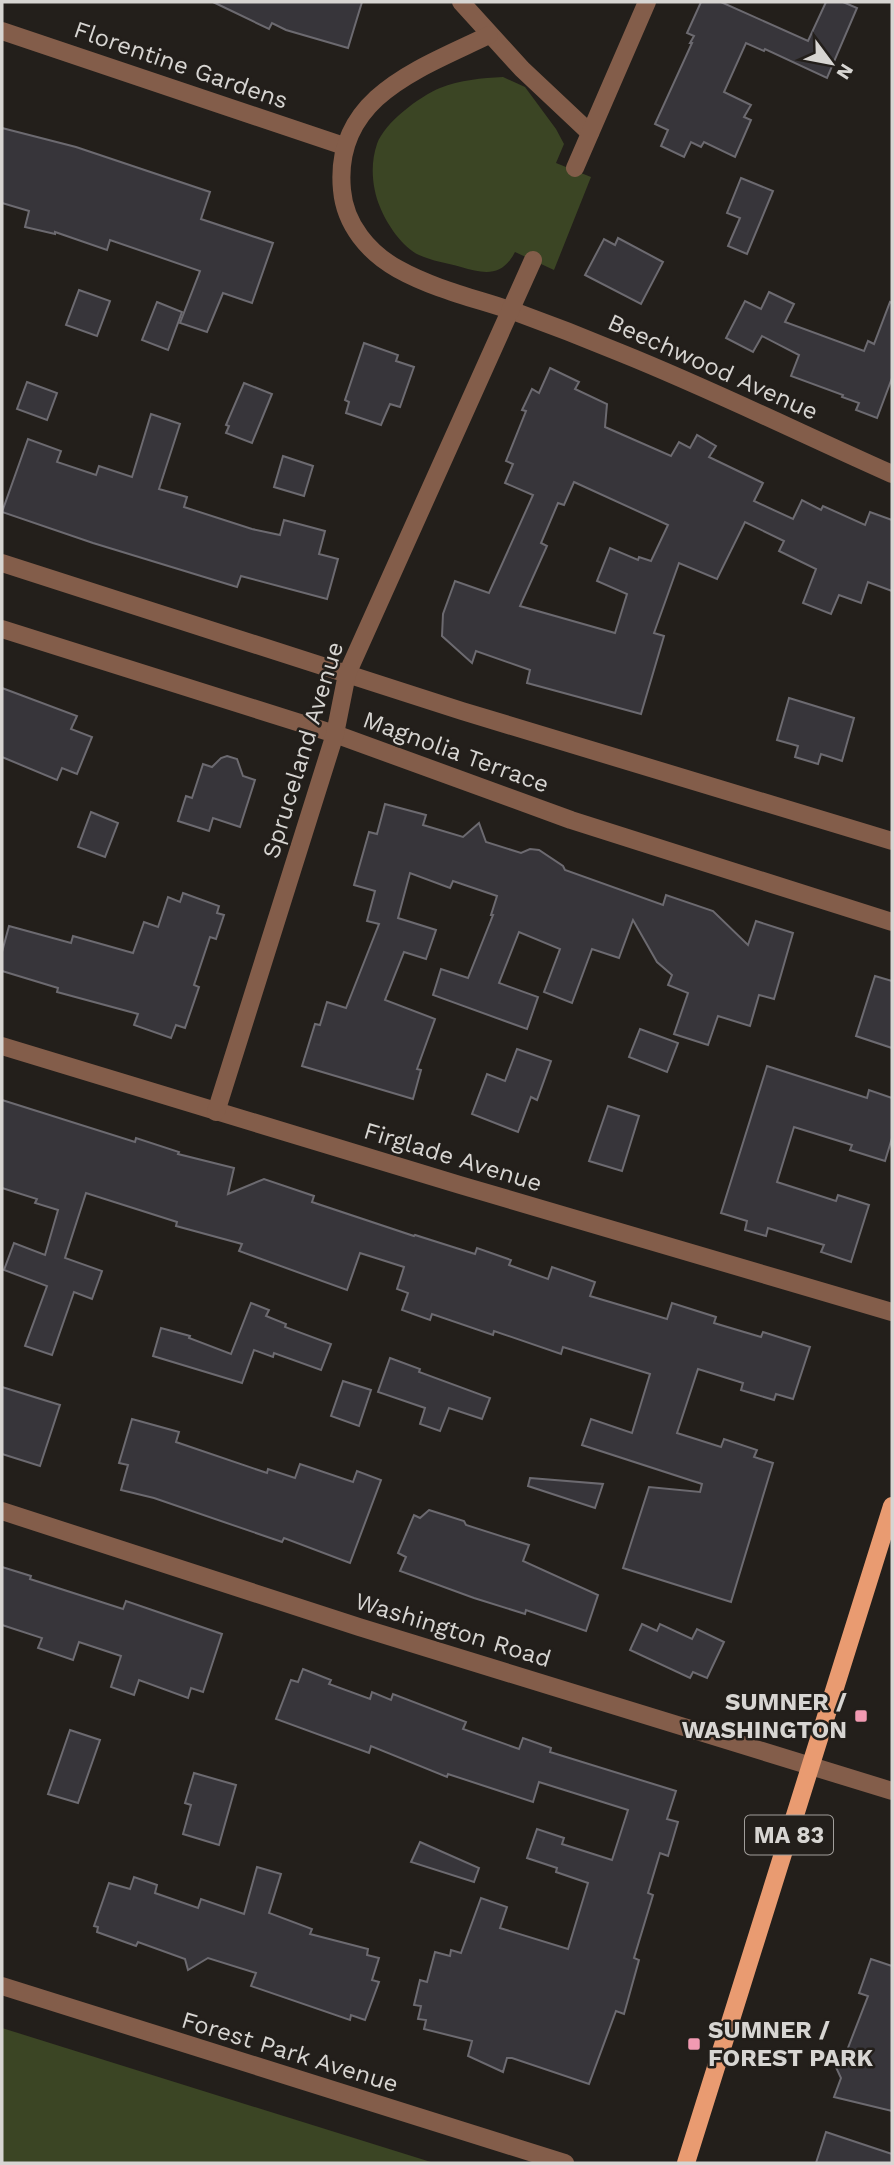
<svg xmlns="http://www.w3.org/2000/svg" width="894" height="2165" font-family="'Work Sans',sans-serif">
	<style>
		.green { fill: #3b4524 }
		.building { fill: #37353a; stroke: #6c6a70; stroke-width: 2; fill-rule: evenodd }
		.lines { fill: none; stroke-linecap: round; stroke-linejoin: round }
		.minor { stroke: #835d4a; stroke-width: 18 }
		.major { stroke: #e99b71; stroke-width: 18 }
		.poi-dot { fill: #f19ab2; stroke: #231f1b; stroke-width: 2.5 }
		.labels { text-anchor: middle; dominant-baseline: central; stroke-width: 5; stroke-linejoin: round; paint-order: stroke }
		.shield { fill: #231f1b; stroke: #a19e9b; stroke-width: 2 }
		.shield-label { font-size: 23px; font-weight: bold; fill: #d7d5d2 }
		.street-label { font-size: 24px; fill: #d7d5d2; stroke: #231f1b }
		.poi-label { font-size: 24px; font-weight: bold; fill: #d7d5d2; stroke: #231f1b; text-anchor: end }
	</style>
	<rect width="100%" height="100%" fill="#231f1b"/>
	<!-- green -->
	<g class="green">
		<path d="M503,77L525,87L556,129L564,144L556,163L591,177L554,270L515,252C502,277 485,274 461,267C447,263 432,261 419,255C403,248 386,223 380,207C372,188 370,164 377,144C385,122 419,97 440,88C460,80 482,78 503,77Z"/>
		<polygon points="2,2028 434,2163 2,2163"/>
	</g>
	<!-- building -->
	<g class="building">
		<polygon points="213,2 362,2 348,48 286,30 272,23 269,29"/>
		<polygon points="701,2 721,2 808,41 826,2 843,2 857,8 827,78 765,49 764,51 746,43 724,92 751,105 744,117 751,120 735,157 704,142 701,147 691,142 684,157 661,146 668,130 655,124 692,43 690,43 694,36 687,33"/>
		<polygon points="2,128 76,147 210,192 201,219 273,243 252,303 223,293 207,332 180,323 200,271 110,240 107,250 55,232 55,234 25,227 29,211 2,203"/>
		<polygon points="741,178 773,191 747,254 728,246 740,218 727,213"/>
		<polygon points="618,238 663,262 641,304 585,275 604,239 615,245"/>
		<polygon points="79,290 110,301 97,336 66,325"/>
		<polygon points="769,292 794,304 785,322 864,351 868,341 874,344 890,302 892,303 892,378 877,418 856,410 859,403 842,397 843,395 791,376 799,355 762,336 753,352 726,338 745,301 761,309"/>
		<polygon points="157,302 182,312 168,350 142,340"/>
		<polygon points="364,343 398,355 396,361 414,367 400,407 390,404 381,425 346,413 349,402 345,400"/>
		<path d="M550,368L579,382L575,389L607,404L605,427L671,456L679,442L690,448L697,435L716,446L709,457L763,483L754,501L793,519L802,500L821,510L823,506L865,525L870,512L892,520V591L868,582L861,603L839,595L831,614L803,603L816,569L779,551L784,541L745,522L717,579L679,563L654,633L664,636L641,714L527,683L530,670L476,651L472,663L442,636L443,614L455,581L489,593L533,495L505,483L513,464L506,461L526,411L522,410L532,389L539,393ZM574,482L668,525L651,561L639,557L638,560L610,548L597,581L627,594L615,633L520,606L547,546L541,543L558,503L564,505Z"/>
		<polygon points="27,382 57,393 47,420 17,409"/>
		<polygon points="244,383 272,394 252,443 226,433 229,426 226,425"/>
		<polygon points="151,414 180,424 159,489 187,497 184,507 252,529 280,535 284,520 325,531 319,554 338,559 327,599 241,576 237,587 93,543 2,512 28,439 61,451 57,462 96,475 99,466 132,477"/>
		<polygon points="283,456 313,466 304,496 274,487"/>
		<polygon points="2,688 77,716 71,729 92,737 77,774 62,768 57,780 2,757"/>
		<polygon points="789,698 854,718 842,761 821,754 818,764 795,757 798,746 777,740"/>
		<polygon points="227,756 237,759 243,776 255,780 240,827 213,818 209,831 178,821 186,796 192,798 203,764 212,767 221,758"/>
		<polygon points="385,804 426,815 423,825 463,837 479,823 486,842 521,853 530,849 539,850 563,866 565,870 663,905 666,895 713,911 748,945 756,921 793,933 774,999 759,995 750,1026 718,1016 708,1045 674,1034 688,993 668,985 672,975 657,962 633,920 619,958 592,949 572,1003 544,992 560,949 519,932 499,983 538,997 527,1029 433,995 441,969 468,978 493,915 491,915 497,896 453,881 450,888 410,873 398,918 436,930 426,959 404,952 385,1000 435,1019 417,1069 421,1070 413,1099 302,1066 315,1024 320,1025 327,1002 346,1008 379,924 367,921 375,891 354,885 369,832 377,834"/>
		<polygon points="91,812 118,823 105,857 78,847"/>
		<polygon points="183,893 219,906 217,913 224,915 216,939 210,937 194,985 199,987 185,1028 176,1025 171,1038 134,1025 138,1014 57,992 58,988 2,971 2,952 9,926 71,943 73,936 133,953 144,922 158,927 168,897 180,902"/>
		<polygon points="875,976 892,981 892,1048 856,1036"/>
		<polygon points="640,1029 678,1043 667,1072 629,1057"/>
		<polygon points="517,1049 551,1061 537,1100 531,1097 518,1132 472,1114 487,1074 505,1081"/>
		<polygon points="767,1066 867,1098 869,1090 892,1098 892,1138 885,1161 850,1150 852,1145 794,1127 777,1182 836,1201 838,1195 869,1205 851,1262 821,1252 824,1245 768,1228 766,1236 745,1230 747,1221 721,1213"/>
		<polygon points="2,1100 135,1142 136,1138 179,1152 178,1154 234,1168 228,1194 264,1179 314,1196 312,1202 414,1236 415,1235 475,1254 477,1248 511,1260 509,1265 548,1279 552,1267 595,1282 590,1296 667,1319 672,1303 716,1317 714,1323 761,1337 763,1332 810,1347 793,1399 776,1394 774,1400 741,1390 743,1383 698,1369 677,1433 721,1447 724,1439 757,1450 754,1457 773,1463 731,1602 623,1568 649,1487 700,1492 702,1484 582,1445 591,1419 632,1433 650,1374 563,1347 561,1354 494,1331 493,1335 432,1314 430,1320 402,1310 408,1293 397,1289 404,1267 360,1253 347,1290 239,1251 242,1244 176,1226 177,1222 86,1193 65,1258 102,1271 92,1299 74,1292 52,1355 25,1346 47,1286 4,1270 14,1243 45,1255 58,1210 35,1203 37,1199 2,1188"/>
		<polygon points="608,1106 639,1116 622,1171 589,1161"/>
		<polygon points="251,1303 269,1310 266,1316 286,1324 285,1327 331,1344 321,1370 274,1353 273,1357 254,1350 242,1383 153,1356 161,1328 190,1336 189,1338 231,1354"/>
		<polygon points="390,1358 420,1369 419,1372 490,1398 482,1419 449,1408 440,1431 420,1424 425,1408 378,1392"/>
		<polygon points="343,1381 371,1390 359,1426 331,1416"/>
		<polygon points="2,1387 60,1405 40,1466 2,1454"/>
		<polygon points="132,1419 179,1432 176,1442 267,1473 268,1469 295,1478 300,1464 353,1482 357,1471 381,1480 350,1563 284,1538 282,1542 154,1498 121,1490 128,1465 119,1463"/>
		<polygon points="530,1478 603,1484 595,1508 528,1486"/>
		<polygon points="429,1510 464,1521 466,1525 529,1545 523,1561 598,1595 586,1631 526,1610 525,1614 474,1598 400,1571 406,1557 398,1553 414,1515 420,1518"/>
		<polygon points="2,1567 31,1576 30,1579 123,1609 126,1601 222,1634 203,1692 191,1688 188,1698 139,1680 134,1695 111,1687 121,1656 79,1642 73,1660 38,1648 42,1638 2,1625"/>
		<polygon points="642,1624 657,1631 660,1624 692,1639 697,1629 724,1642 707,1678 693,1672 690,1678 630,1650"/>
		<polygon points="303,1669 331,1680 329,1684 370,1699 372,1692 391,1700 393,1694 466,1722 463,1729 519,1749 523,1738 551,1748 550,1752 676,1791 667,1819 678,1822 668,1856 660,1853 648,1893 653,1895 634,1958 639,1960 624,2014 616,2011 589,2084 512,2058 507,2058 503,2072 468,2056 472,2041 424,2029 426,2020 418,2019 421,2006 414,2005 420,1980 427,1982 435,1952 450,1956 451,1950 461,1953 481,1898 507,1907 500,1928 568,1949 588,1883 556,1872 557,1868 527,1858 537,1829 564,1838 562,1844 612,1860 628,1810 539,1782 533,1802 448,1774 447,1777 371,1746 369,1753 276,1719 291,1680 298,1682"/>
		<polygon points="70,1730 100,1740 78,1803 48,1794"/>
		<polygon points="194,1773 236,1785 219,1845 183,1834 191,1805 185,1803"/>
		<polygon points="420,1842 479,1868 474,1882 411,1862"/>
		<polygon points="257,1867 281,1874 269,1913 312,1929 310,1934 368,1949 367,1955 379,1958 372,1980 379,1982 365,2020 351,2015 350,2020 251,1986 256,1973 208,1958 188,1970 185,1959 138,1942 136,1946 97,1932 98,1927 94,1926 109,1883 130,1889 134,1877 157,1885 155,1893 198,1908 201,1899 244,1914"/>
		<polygon points="871,1959 892,1966 892,2111 834,2097 841,2078 834,2063 840,2056 846,2053 868,1996 859,1993"/>
		<polygon points="826,2132 892,2154 892,2163 816,2163"/>
	</g>
	<g class="lines">
		<!-- minor -->
		<g class="minor">
			<polyline points="461,2 522,69 590,133"/>
			<polyline points="2,31 344,146"/>
			<path d="M489,35C419,69 333,97 342,190C345,225 369,253 398,269C434,289 474,298 513,311C549,324 585,338 621,353C713,390 802,434 892,474"/>
			<polyline points="575,168 647,2"/>
			<polyline points="2,563 462,711 892,841"/>
			<polyline points="2,629 335,734 571,820 892,922"/>
			<polyline points="2,1046 460,1185 892,1312"/>
			<polyline points="216,1112 335,734 347,674 533,260"/>
			<polyline points="2,1511 359,1627 892,1791"/>
			<polyline points="2,1986 565,2163"/>
		</g>
		<!-- major -->
		<polyline class="major" points="686,2163 892,1506"/>
	</g>
	<!-- markers -->
	<g class="poi-dot">
		<rect x="854" y="1709" width="14" height="14" rx="3.5"/>
		<rect x="687" y="2037" width="14" height="14" rx="3.5"/>
	</g>
	<g class="labels">
		<!-- shield labels -->
		<rect class="shield" x="745" y="1815.5" width="88" height="39" rx="5"/>
		<g class="shield-label">
			<text x="789" y="1835">MA 83</text>
		</g>
		<!-- street labels -->
		<g class="street-label">
			<text transform="translate(181 65) rotate(19)">Florentine Gardens</text>
			<text transform="translate(713 367) rotate(24)">Beechwood Avenue</text>
			<text transform="translate(303 750) rotate(-73)">Spruceland Avenue</text>
			<text transform="translate(456 752) rotate(20)">Magnolia Terrace</text>
			<text transform="translate(453 1157) rotate(17)">Firglade Avenue</text>
			<text transform="translate(453 1630) rotate(17)">Washington Road</text>
			<text transform="translate(290 2052) rotate(17)">Forest Park Avenue</text>
		</g>
		<!-- poi labels -->
		<g class="poi-label">
			<text x="847" y="1702">SUMNER /<tspan x="847" dy="28">WASHINGTON</tspan></text>
			<text x="708" y="2030" text-anchor="start">SUMNER /<tspan x="708" dy="28">FOREST PARK</tspan></text>
		</g>
	</g>
	<!-- border -->
	<rect width="894" height="2165" fill="none" stroke="#d7d5d2" stroke-width="7"/>
	<!-- north arrow -->
	<g transform="translate(831 63) rotate(122)" stroke="#231f1b" stroke-width="5" paint-order="stroke">
	<path d="M0-5L12 26L0 18L-12 26Z" fill="#d7d5d2"/>
	<text y="-10" font-size="19" font-weight="bold" text-anchor="middle" fill="#d7d5d2">N</text>
	</g>
</svg>
